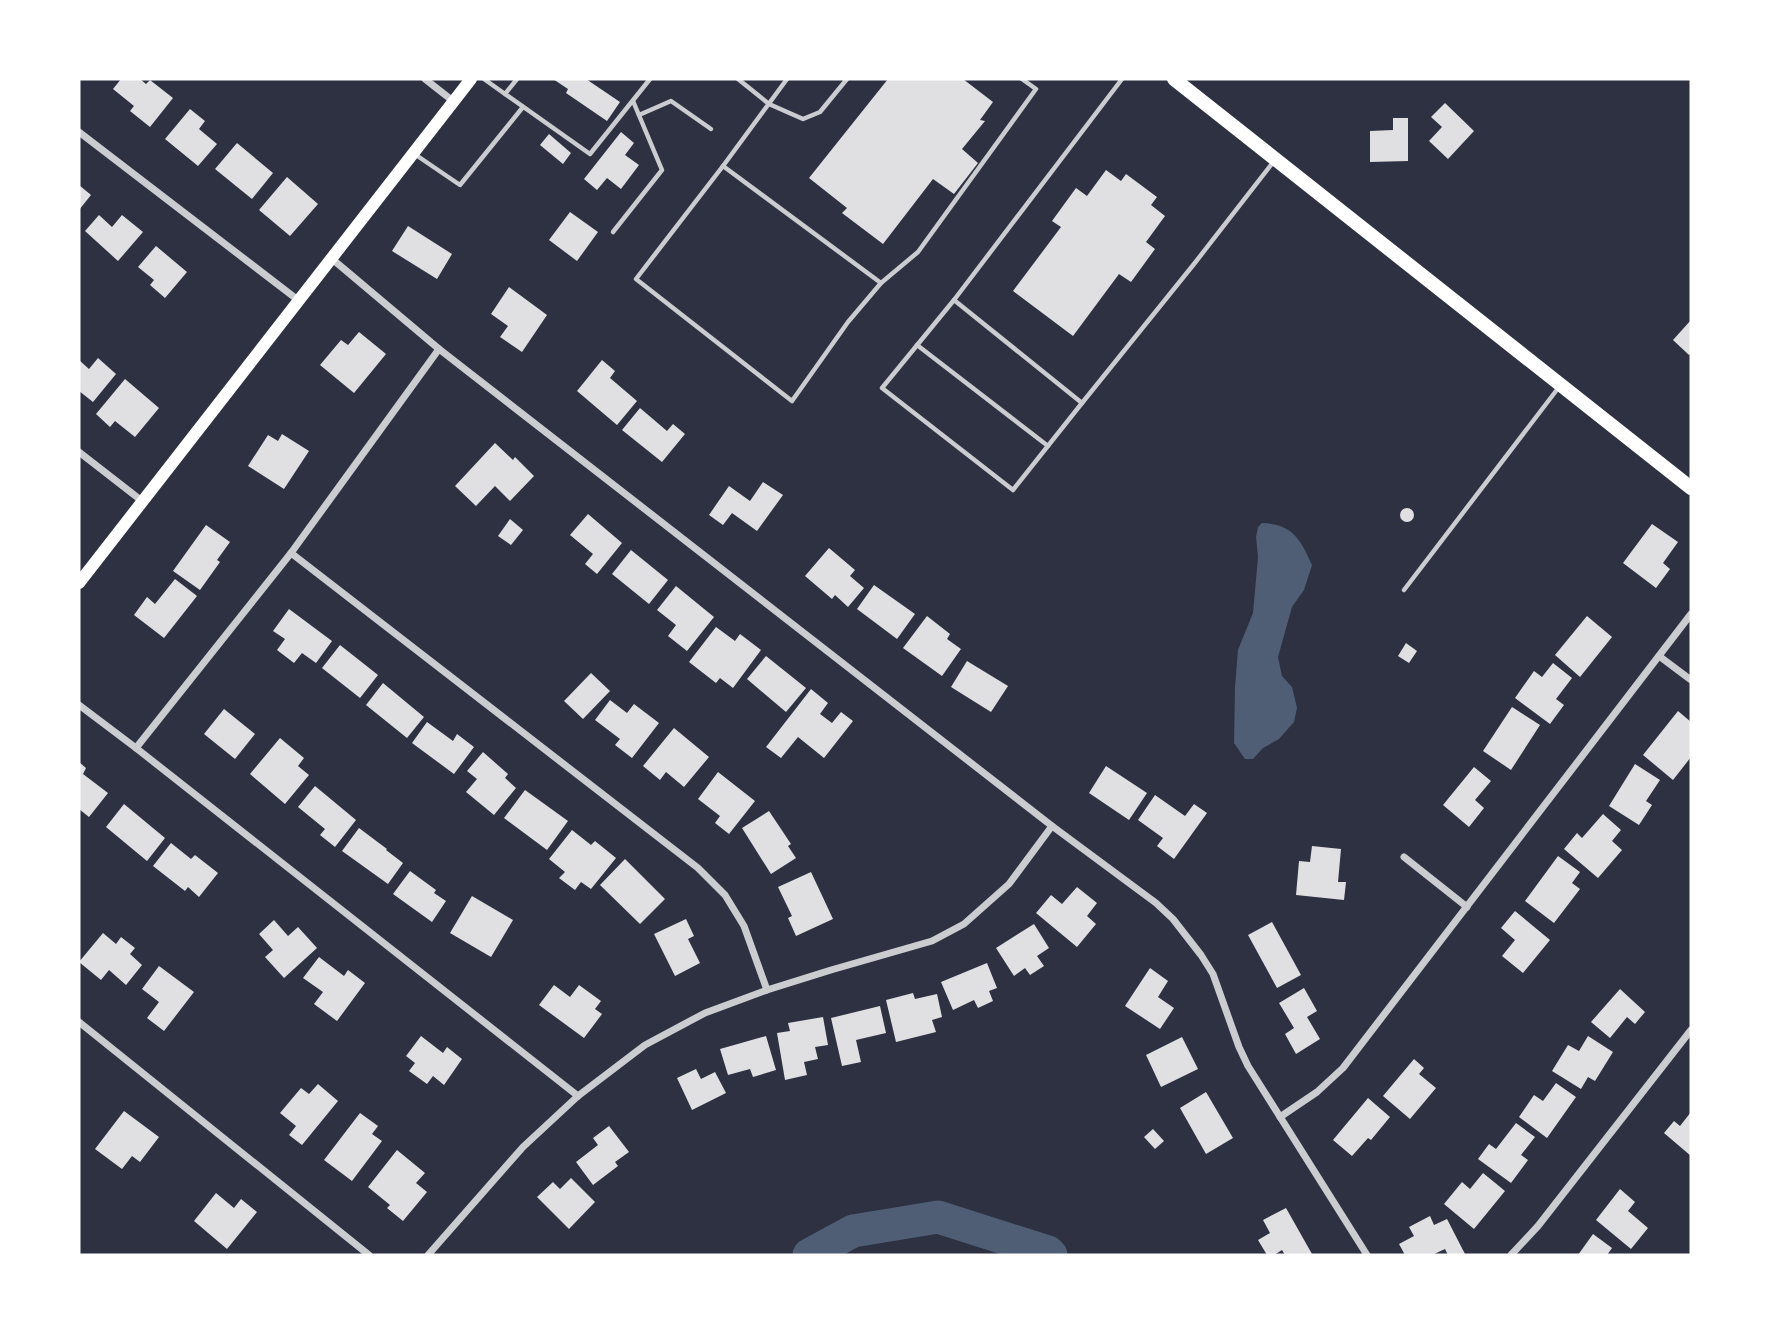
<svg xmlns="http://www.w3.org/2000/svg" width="1770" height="1334" font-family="'Sofia Sans Condensed',sans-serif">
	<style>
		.water { fill: #4f5d75 }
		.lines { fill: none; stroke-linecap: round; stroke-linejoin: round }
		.river { stroke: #4f5d75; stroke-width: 33 }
		.building { fill: #e0e0e3 }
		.service { stroke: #caccd0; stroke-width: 4.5 }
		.minor { stroke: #caccd0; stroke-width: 7 }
		.secondary { stroke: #fff; stroke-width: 12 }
		.primary { stroke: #fff; stroke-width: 14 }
	</style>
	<rect width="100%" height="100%" fill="#2d3142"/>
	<!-- water -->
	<path class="water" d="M1262,523C1293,524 1301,540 1312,565L1304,590L1292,607L1278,657L1282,676L1292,687L1297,708L1294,722L1279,739L1263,748L1253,759H1245L1234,743L1235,687L1238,650L1253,613L1258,557L1256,537L1258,527Z"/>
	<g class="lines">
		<!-- river -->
		<polyline class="river" points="809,1255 853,1231 938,1217 1048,1252 1051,1255"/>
	</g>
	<!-- building -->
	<g class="building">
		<polygon points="121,79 140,79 146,84 150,80 173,98 150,127 130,111 134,106 113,89"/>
		<polygon points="553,79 586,79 620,102 607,121 566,93 568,89"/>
		<polygon points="888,79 963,79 993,102 980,120 985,121 962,149 978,163 954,194 933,179 883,244 842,213 847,208 809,178"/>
		<polygon points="1445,103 1474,131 1448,159 1429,141 1442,127 1431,117"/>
		<polygon points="190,109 205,121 199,129 217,144 198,166 165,139"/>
		<polygon points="1393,118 1408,118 1408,161 1370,162 1370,131 1393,130"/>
		<polygon points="621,132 634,143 625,155 639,165 621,189 607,178 597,190 584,179"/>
		<polygon points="549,134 571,153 563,164 540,145"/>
		<polygon points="237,143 273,173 252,199 215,169"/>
		<polygon points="1106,170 1121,181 1126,174 1157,197 1151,205 1165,216 1146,242 1155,249 1131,282 1119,274 1073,336 1013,291 1061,227 1052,221 1076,188 1087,196"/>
		<polygon points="287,177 318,204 290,236 259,210"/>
		<polygon points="79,185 91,195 79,210"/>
		<polygon points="570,212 598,232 577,261 549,240"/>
		<polygon points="99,215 112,227 122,215 143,232 118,261 85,231"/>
		<polygon points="408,226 452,254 437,279 392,251"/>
		<polygon points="156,246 187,272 165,298 150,285 154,280 138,267"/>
		<polygon points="509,287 547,315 522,352 500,337 508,326 491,314"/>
		<polygon points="1691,320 1691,353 1689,355 1673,340"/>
		<polygon points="359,332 386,354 354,393 320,365 341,340 348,345"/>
		<polygon points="98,358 116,374 93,402 79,391 79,360 89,369"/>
		<polygon points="602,360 615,371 610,378 637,401 617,425 577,391"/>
		<polygon points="125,379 159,408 135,437 115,421 110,427 96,414"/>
		<polygon points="640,408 667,431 673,424 685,434 662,462 622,430"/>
		<polygon points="282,434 309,451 284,489 248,466 268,435 278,441"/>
		<polygon points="495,443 513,460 515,457 534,476 510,501 495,486 476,506 455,486"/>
		<polygon points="763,482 783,495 757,531 732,513 723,525 709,515 729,486 750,501"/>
		<circle cx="1407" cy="515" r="7"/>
		<polygon points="588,514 622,543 597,574 585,564 593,554 570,535"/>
		<polygon points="510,519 523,530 511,545 498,536"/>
		<polygon points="1652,524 1678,542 1663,563 1670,569 1656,588 1623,563"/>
		<polygon points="206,525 230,542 217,560 220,562 200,590 173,571"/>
		<polygon points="829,548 855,570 850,576 864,588 848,607 835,595 832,599 805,576"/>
		<polygon points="631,550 668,580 649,604 612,574"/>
		<polygon points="175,579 197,596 164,638 134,615 147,597 155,604"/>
		<polygon points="874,585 915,614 897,639 857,609"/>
		<polygon points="676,586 714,617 687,651 668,636 676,625 657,610"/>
		<polygon points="289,609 332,641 316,663 302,653 294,663 277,650 285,639 273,631"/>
		<polygon points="927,616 950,634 947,639 961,649 942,676 903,648"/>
		<polygon points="1587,616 1612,637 1580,677 1555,655"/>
		<polygon points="716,627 735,641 740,634 761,650 733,688 720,678 716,683 689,662"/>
		<polygon points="1406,643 1417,651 1409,663 1398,656"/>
		<polygon points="340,645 378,675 360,698 322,668"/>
		<polygon points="766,656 806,688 786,712 747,679"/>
		<polygon points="967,661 1008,686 991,712 951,687"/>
		<polygon points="1553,663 1572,678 1556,699 1564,705 1550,724 1515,698 1534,671 1542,677"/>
		<polygon points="591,673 610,691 583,719 564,701"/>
		<polygon points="383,683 424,717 407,738 366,705"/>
		<polygon points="811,689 828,703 820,714 832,723 841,712 853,721 824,758 798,737 781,758 766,747"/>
		<polygon points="610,700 627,713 634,704 659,723 632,758 615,745 620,739 595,720"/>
		<polygon points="1512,707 1540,725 1511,770 1483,751"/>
		<polygon points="224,709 255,734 235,759 204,734"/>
		<polygon points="1678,711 1691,722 1691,757 1673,780 1643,755"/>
		<polygon points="427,722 453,741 457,734 474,747 454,774 412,743"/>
		<polygon points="674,728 709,757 684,787 666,772 660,780 643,766"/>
		<polygon points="280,738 304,758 298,766 309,775 285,804 250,774"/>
		<polygon points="483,752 508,774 505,778 516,788 494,815 466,792 477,779 467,771"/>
		<polygon points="79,762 86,768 83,774 108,793 89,817 79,809"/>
		<polygon points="1635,764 1660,780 1646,801 1652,805 1639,825 1609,806"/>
		<polygon points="1106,766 1147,793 1129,820 1089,793"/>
		<polygon points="1474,767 1491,781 1475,800 1484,808 1469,827 1443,805"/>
		<polygon points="718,772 755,801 729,834 715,823 720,816 698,799"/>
		<polygon points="315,786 356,820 335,847 320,835 325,829 298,807"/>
		<polygon points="525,790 568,821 547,850 504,818"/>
		<polygon points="1155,795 1185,816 1194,804 1207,813 1174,859 1157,846 1163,838 1138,820"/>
		<polygon points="124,804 165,838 147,861 106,827"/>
		<polygon points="769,811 791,844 788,846 796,858 771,874 742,828"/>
		<polygon points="1603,814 1621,830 1612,841 1622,850 1598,878 1564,849 1577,833 1582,838"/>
		<polygon points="359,828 387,849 386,850 403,863 388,884 342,851"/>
		<polygon points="572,830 591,845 595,841 616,858 591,889 581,882 575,890 559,878 565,872 549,859"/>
		<polygon points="171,843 191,859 195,855 218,873 199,897 188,887 185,891 153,866"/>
		<polygon points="1312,846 1341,849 1338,882 1346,882 1344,900 1296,895 1299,861 1310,862"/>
		<polygon points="1558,856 1580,872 1572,883 1580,889 1554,923 1525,901"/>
		<polygon points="625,859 665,899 640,924 600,885"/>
		<polygon points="410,871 436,890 434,893 446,901 432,922 393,894"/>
		<polygon points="811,872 833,919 796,936 788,918 792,916 778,887"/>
		<polygon points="1077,887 1097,903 1087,916 1096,924 1077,947 1036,913 1051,895 1062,904"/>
		<polygon points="472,896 513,920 491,957 450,933"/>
		<polygon points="1515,911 1550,940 1523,973 1502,956 1515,940 1501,928"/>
		<polygon points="686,919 694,936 688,939 700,963 675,976 654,934"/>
		<polygon points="274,920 288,936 298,927 317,948 284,978 265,957 273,950 259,934"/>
		<polygon points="1272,922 1301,975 1277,988 1248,935"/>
		<polygon points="1034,924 1049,948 1037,956 1044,966 1030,975 1025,968 1014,976 996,948"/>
		<polygon points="103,933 116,944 121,937 135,948 130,954 142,965 126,985 109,970 101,980 79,962"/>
		<polygon points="319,957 344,976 348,970 365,983 337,1021 314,1004 323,992 303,978"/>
		<polygon points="987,963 997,988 989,991 993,1001 978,1008 974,1000 953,1010 941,982"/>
		<polygon points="159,966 194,992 164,1031 147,1018 159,1002 142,989"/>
		<polygon points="1150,968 1168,981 1158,997 1174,1008 1160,1029 1125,1006"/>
		<polygon points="554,985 570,997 579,985 601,1001 595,1009 602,1014 584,1038 539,1005"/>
		<polygon points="1304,988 1317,1011 1307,1017 1320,1039 1296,1054 1285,1034 1294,1028 1279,1003"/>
		<polygon points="1620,989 1645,1012 1635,1024 1627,1017 1610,1038 1591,1022"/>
		<polygon points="913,993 915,999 937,994 942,1017 932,1020 936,1032 896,1042 886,1000"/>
		<polygon points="880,1006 886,1033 856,1040 861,1062 842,1066 831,1018"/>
		<polygon points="823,1017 828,1045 815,1047 818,1059 804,1062 807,1075 785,1080 777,1033 790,1031 788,1023"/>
		<polygon points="421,1036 443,1053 447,1047 462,1059 444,1085 433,1076 427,1084 409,1071 415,1063 406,1056"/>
		<polygon points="766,1036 776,1070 753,1077 750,1069 728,1075 720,1049"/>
		<polygon points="1588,1036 1613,1052 1595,1081 1588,1077 1581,1089 1552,1071 1568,1045 1579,1051"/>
		<polygon points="1182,1037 1198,1069 1161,1087 1146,1055"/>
		<polygon points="1414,1059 1424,1068 1419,1074 1436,1088 1410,1119 1383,1096"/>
		<polygon points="696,1069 701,1079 715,1072 726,1093 692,1110 677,1078"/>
		<polygon points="1556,1083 1576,1097 1547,1138 1519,1117 1534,1095 1543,1101"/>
		<polygon points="318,1084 338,1101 302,1145 289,1135 296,1126 280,1113 301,1088 309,1094"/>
		<polygon points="1206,1092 1233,1138 1206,1154 1180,1108"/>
		<polygon points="1368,1098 1390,1117 1371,1140 1368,1138 1352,1156 1333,1140"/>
		<polygon points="124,1111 159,1137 140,1162 132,1156 122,1169 95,1149"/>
		<polygon points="1691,1112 1691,1156 1664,1133 1674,1121 1680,1126"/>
		<polygon points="360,1113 378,1126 372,1134 382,1141 352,1181 324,1160"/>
		<polygon points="1516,1123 1535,1137 1521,1155 1528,1160 1511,1183 1478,1159 1489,1144 1496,1149"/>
		<polygon points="609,1126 629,1152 615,1162 618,1166 593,1185 576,1162 598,1145 593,1138"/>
		<polygon points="1153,1129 1164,1141 1155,1149 1144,1137"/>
		<polygon points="397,1150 425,1173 416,1183 427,1192 403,1221 387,1208 390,1205 368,1187"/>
		<polygon points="1483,1173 1505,1191 1474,1229 1444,1204 1462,1182 1470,1189"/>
		<polygon points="571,1178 595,1202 569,1229 537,1197 553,1182 560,1189"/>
		<polygon points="1620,1189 1635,1202 1628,1211 1648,1228 1631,1249 1596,1220"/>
		<polygon points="216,1193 234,1208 241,1199 257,1212 227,1249 194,1221"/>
		<polygon points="1286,1208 1312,1254 1309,1255 1285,1255 1282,1250 1274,1255 1267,1255 1258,1240 1270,1233 1263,1220"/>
		<polygon points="1430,1216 1434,1225 1447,1219 1465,1254 1448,1255 1445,1249 1432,1255 1405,1255 1399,1244 1414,1236 1409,1227"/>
		<polygon points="1593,1234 1612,1248 1607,1255 1578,1255"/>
	</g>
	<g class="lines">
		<!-- service -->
		<g class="service">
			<polyline points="484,79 505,94"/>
			<polyline points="517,79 505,94 590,154 650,79"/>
			<polyline points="738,79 769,104 803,119 820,112 847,79"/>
			<polyline points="787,79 723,166 636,279 792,401 848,322 881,283 918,252 1036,89 1022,79"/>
			<polyline points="1122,79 954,300 1082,403 1194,264 1274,161"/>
			<polyline points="639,115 671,101 711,129"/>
			<polyline points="413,153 460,185 523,107"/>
			<polyline points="723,166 881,283"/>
			<polyline points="613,232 662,170 633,101"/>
			<polyline points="954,300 882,388 1013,490 1082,403"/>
			<polyline points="917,345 1048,446"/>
			<polyline points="1404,590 1559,387"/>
		</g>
		<!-- minor -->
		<g class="minor">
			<polyline points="425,79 453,101"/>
			<polyline points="79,132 298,300"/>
			<polyline points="331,258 439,349 1052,826 1156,903 1173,919 1201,955 1213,974 1239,1047 1248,1066 1367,1255"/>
			<polyline points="79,452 142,501"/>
			<polyline points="291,553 698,868 725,895 744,926 767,990"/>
			<polyline points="1659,656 1691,680"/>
			<polyline points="79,705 136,748 578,1096"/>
			<polyline points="136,748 291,553 439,349"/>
			<polyline points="1404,857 1467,907"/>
			<polyline points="79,1022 369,1255"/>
			<polyline points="1280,1117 1317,1092 1343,1068 1691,614"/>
			<polyline points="428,1255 523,1147 578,1096 645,1045 705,1013 767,990 831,970 932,941 964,924 1009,884 1052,826"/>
			<polyline points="1511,1255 1538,1226 1691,1030"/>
		</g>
		<!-- secondary -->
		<polyline class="secondary" points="79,583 471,79"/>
		<!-- primary -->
		<polyline class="primary" points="1174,79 1691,488"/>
	</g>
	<!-- border -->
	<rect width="1770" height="1334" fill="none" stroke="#ffffff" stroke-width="161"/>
</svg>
